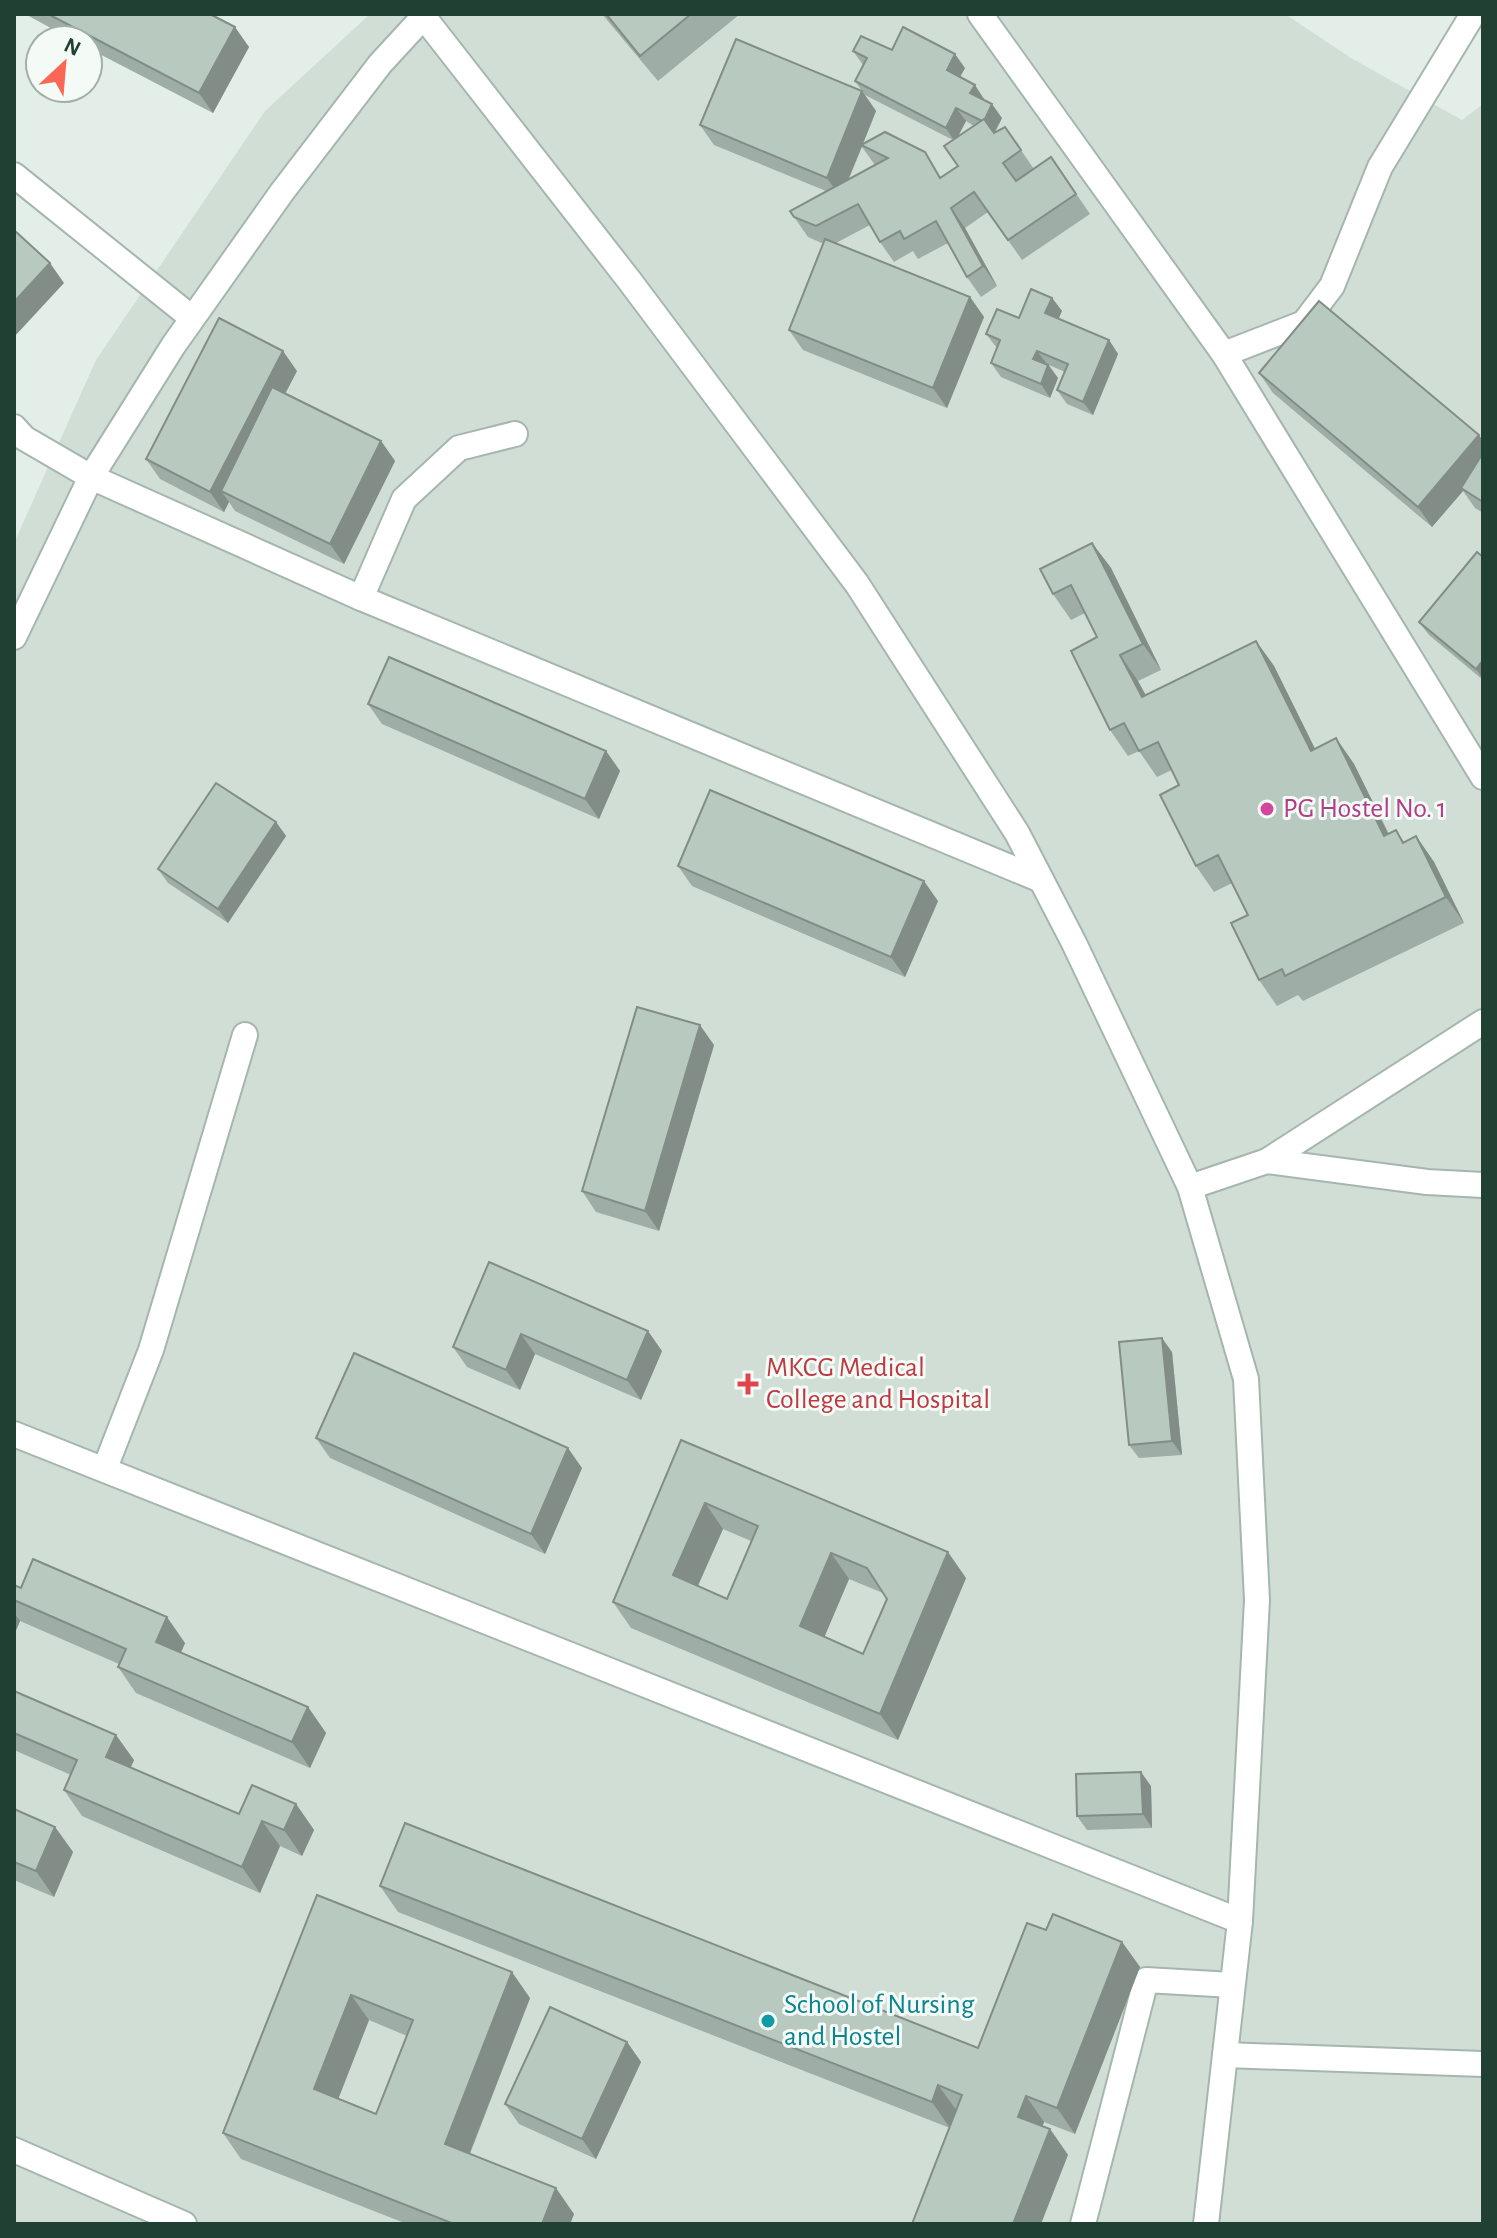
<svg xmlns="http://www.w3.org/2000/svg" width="1497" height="2238" font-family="'Alegreya Sans',sans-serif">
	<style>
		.built { fill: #d1ded6 }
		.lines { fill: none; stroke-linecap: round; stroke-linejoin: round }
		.street-casing { stroke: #a5b6ae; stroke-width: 28 }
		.secondary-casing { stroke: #a1baae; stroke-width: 28 }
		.street { stroke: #fff; stroke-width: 24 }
		.secondary { stroke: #fff; stroke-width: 24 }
		.wall { fill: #9eada5; fill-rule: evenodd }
		.shaded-wall { fill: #818d86 }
		.building { fill: #b8c9c0; stroke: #818d86; stroke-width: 2; fill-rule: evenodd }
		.hotel-dot { fill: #d1479c; stroke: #f4faf6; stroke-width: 3 }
		.health-dot { fill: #e0444e; stroke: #f4faf6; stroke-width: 3 }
		.culture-dot { fill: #0f9aa8; stroke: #f4faf6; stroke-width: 3 }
		.labels { text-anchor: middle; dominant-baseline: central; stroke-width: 6; stroke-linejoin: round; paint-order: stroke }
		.hotel-label { font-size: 28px; fill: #b23c85; stroke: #f4faf6; text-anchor: start }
		.health-label { font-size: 28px; fill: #be3a42; stroke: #f4faf6; text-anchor: start }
		.culture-label { font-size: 28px; fill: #0d838f; stroke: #f4faf6; text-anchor: start }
	</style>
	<rect width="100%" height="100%" fill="#e3eee8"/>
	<!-- built -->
	<polygon class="built" points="370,14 1285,14 1351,58 1462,120 1483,104 1483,2224 14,2224 14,543 96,360 265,111"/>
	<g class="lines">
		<!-- street casing -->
		<g class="street-casing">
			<g id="street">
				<polyline points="980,14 1224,354 1483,777"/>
				<polyline points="423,16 629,280 857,584 1017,833 1074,943 1190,1187 1246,1379 1257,1600 1240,1921 1206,2224"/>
				<polyline points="14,175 192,318"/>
				<polyline points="1224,354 1304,323 1332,286 1380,167 1473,14"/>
				<polyline points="14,427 24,438 91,477 361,598 1041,880"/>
				<polyline points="361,598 404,499 459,448 515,434"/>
				<polyline points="14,637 91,477 173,346 282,192 380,64 426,14"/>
				<polyline points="1267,1161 1483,1022"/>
				<polyline points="1190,1187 1267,1161 1427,1182 1483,1185"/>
				<polyline points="14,1434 1240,1921"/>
				<polyline points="105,1468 151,1350 245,1035"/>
				<polyline points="1225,2055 1483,2064"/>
				<polyline points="14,2150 184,2224"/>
				<polyline points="1083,2224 1146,1980 1232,1985"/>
			</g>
		</g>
		<!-- secondary casing -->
		<g class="secondary-casing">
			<polyline id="secondary" points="421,14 423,16"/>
		</g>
		<!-- street -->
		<use href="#street" class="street"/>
		<!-- secondary -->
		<use href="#secondary" class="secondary"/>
	</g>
	<!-- wall -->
	<g class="wall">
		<polygon points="25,14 210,14 249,47 213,113 88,48 88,40 73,40"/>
		<polygon points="602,14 740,14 658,81"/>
		<path d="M892,50L965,68L960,77L984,99V100L1002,118L995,133L1005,127L1034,169L1051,157L1090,214L1022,260L988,212L965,228L997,286L981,297L967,277L948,243L918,259L913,251L894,262L880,242L870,225L836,243L970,297L984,317L947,408L803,350L789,330L824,244L808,237L790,211L826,191L714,145L700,125L862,91L855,81L863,65L853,51ZM865,95L953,140L958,166L942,177L863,144L876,111ZM966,121L974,126L958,137ZM862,147L875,165L848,180Z"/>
		<polygon points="1052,298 1062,311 1058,318 1109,340 1118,354 1093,415 1067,404 1057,390 1065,372 1049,365 1058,378 1050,398 1001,377 991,363 997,348 986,334 1019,318"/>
		<polygon points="297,371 285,393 381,441 395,461 344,564 235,511 229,502 224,512 160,479 146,459"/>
		<polygon points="1259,373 1483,441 1483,513 1475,508 1463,491 1432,527 1273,393"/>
		<polygon points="1092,543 1111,568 1161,670 1138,681 1146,695 1256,641 1274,666 1315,749 1336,738 1354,764 1389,834 1396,830 1404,842 1416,836 1434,862 1464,923 1303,1001 1298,995 1277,1006 1259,980 1248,915 1232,883 1214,892 1196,866 1179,785 1172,770 1157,777 1139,751 1128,756 1110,730 1097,637 1085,613 1071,620 1053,594"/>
		<polygon points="1483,557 1483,680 1429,635 1419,622"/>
		<polygon points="368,704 606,751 620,771 599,819 382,724"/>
		<polygon points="276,822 286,836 228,923 168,883 158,869"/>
		<polygon points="678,866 938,901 905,977 692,886"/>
		<polygon points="714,1045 659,1231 596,1212 582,1191"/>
		<polygon points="489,1262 662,1351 641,1400 535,1354 520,1390 467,1367 453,1347"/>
		<polygon points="1172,1352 1182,1455 1139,1458 1129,1445"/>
		<polygon points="316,1438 582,1468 545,1554 330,1458"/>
		<path d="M681,1440L966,1578L898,1740L631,1628L613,1602ZM723,1529L751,1541L727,1599L698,1586ZM849,1579L883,1593L887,1599L863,1654L824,1637Z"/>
		<polygon points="14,1585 185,1643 181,1653 308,1707 326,1733 310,1768 136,1693 118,1667 119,1664 20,1621 14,1635"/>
		<polygon points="14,1691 134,1760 131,1767 239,1814 296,1804 314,1830 302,1856 280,1846 260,1893 82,1816 64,1790 71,1775 14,1750"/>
		<polygon points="1151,1786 1152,1828 1087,1830 1077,1816"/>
		<polygon points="14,1809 55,1827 73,1852 54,1897 14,1880"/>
		<polygon points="380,1886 978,2048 1046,1930 1122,1942 1140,1967 1075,2134 1044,2122 1042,2127 1050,2129 1068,2155 950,2128 398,1912"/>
		<path d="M317,1895L530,1998L470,2154L574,2214L570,2224H407L241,2159L223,2133ZM369,2020L407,2036L376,2114L338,2099Z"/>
		<polygon points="627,2042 641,2062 596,2159 519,2124 505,2104"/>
	</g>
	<!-- shaded-wall -->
	<g class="shaded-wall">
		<polygon points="235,27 249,47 213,113 199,93"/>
		<polygon points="955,54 965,68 956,84 947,70"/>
		<polygon points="975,85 984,99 980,106 970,93"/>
		<polygon points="862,91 876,111 841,198 827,178"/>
		<polygon points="992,104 1002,118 994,133 983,121"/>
		<polygon points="956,108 966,121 955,142 946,128"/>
		<polygon points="951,208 965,228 997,286 983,266"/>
		<polygon points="50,263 64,283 14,337 14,302"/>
		<polygon points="970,297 984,317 947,408 933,388"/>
		<polygon points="1052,298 1062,311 1055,327 1045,313"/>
		<polygon points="1109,340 1118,354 1093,415 1083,402"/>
		<polygon points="283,351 297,371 232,496 221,491 229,502 224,512 210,492"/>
		<polygon points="1037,351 1047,364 1033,359"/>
		<polygon points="1048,365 1058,378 1050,398 1041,384"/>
		<polygon points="1479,435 1483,441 1483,467 1461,488 1463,491 1432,527 1418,507"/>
		<polygon points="381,441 395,461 344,564 330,544"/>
		<polygon points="1092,543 1111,568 1161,670 1143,644"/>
		<polygon points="1256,641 1274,666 1329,777 1311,751"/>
		<polygon points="1120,655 1138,681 1160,723 1142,697"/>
		<polygon points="1483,660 1483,679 1476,669"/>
		<polygon points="1336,738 1354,764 1402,862 1384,836"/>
		<polygon points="606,751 620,771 599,819 585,799"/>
		<polygon points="276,822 286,836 228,923 218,909"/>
		<polygon points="1416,836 1434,862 1464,923 1446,897"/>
		<polygon points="924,881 938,901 905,977 891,957"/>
		<polygon points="700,1025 714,1045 659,1231 645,1211"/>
		<polygon points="648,1331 662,1351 641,1400 627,1380"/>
		<polygon points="521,1334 535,1354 520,1390 506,1370"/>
		<polygon points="1162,1338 1172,1352 1182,1455 1172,1441"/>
		<polygon points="568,1448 582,1468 545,1554 531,1534"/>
		<polygon points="705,1503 723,1529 691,1601 673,1575"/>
		<polygon points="948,1552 966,1578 898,1740 880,1714"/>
		<polygon points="831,1553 849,1579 818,1652 800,1626"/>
		<polygon points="14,1613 20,1621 14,1635"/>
		<polygon points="167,1617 185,1643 174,1668 156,1642"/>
		<polygon points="308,1707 326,1733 310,1768 292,1742"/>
		<polygon points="116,1735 134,1760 124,1782 106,1757"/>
		<polygon points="1141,1772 1151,1786 1152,1828 1143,1814"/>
		<polygon points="296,1804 314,1830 302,1856 284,1830"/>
		<polygon points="262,1821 280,1846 260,1893 242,1867"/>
		<polygon points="55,1827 73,1852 54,1897 36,1871"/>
		<polygon points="1122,1942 1140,1967 1075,2134 1057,2108"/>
		<polygon points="512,1972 530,1998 463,2170 445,2144"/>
		<polygon points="351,1995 369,2020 332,2115 314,2089"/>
		<polygon points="627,2042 641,2062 596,2159 582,2139"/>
		<polygon points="938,2085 957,2111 950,2128 932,2102"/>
		<polygon points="1026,2096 1044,2122 1036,2143 1018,2117"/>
		<polygon points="1050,2129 1068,2155 1041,2224 1013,2224"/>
		<polygon points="556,2188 574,2214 570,2224 542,2224"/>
	</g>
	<!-- building -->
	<g class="building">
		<polygon points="48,14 210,14 235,27 199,93"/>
		<polygon points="606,14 691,14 640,56"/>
		<polygon points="903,27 955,54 947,70 975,85 970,93 992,104 985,119 982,121 956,108 946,128 855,81 867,58 853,51 861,36 892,50"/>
		<polygon points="736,39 862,91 827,178 700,125"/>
		<polygon points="984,119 994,133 1005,127 1021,150 1003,163 1016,181 1051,157 1076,194 1008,240 974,192 951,208 983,266 967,277 936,221 904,239 900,231 880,242 858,204 816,226 794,217 790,211 888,158 861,145 885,132 925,152 940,178 958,166 944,146"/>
		<polygon points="14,230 50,263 14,302"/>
		<polygon points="825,239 970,297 933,388 789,330"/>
		<polygon points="1031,289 1052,298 1045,313 1109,340 1083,402 1057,390 1068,364 1037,351 1033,359 1048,365 1041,384 991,363 1000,340 986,334 997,309 1019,318"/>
		<polygon points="1319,301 1479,435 1418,507 1259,373"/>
		<polygon points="219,318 283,351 210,492 146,459"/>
		<polygon points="272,387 381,441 330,544 221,491"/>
		<polygon points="1483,453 1483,502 1461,488"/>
		<polygon points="1092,543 1143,644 1120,655 1142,697 1256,641 1311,751 1336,738 1384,836 1396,830 1403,843 1416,836 1446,897 1285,976 1282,969 1259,980 1231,923 1248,915 1218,855 1196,866 1160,795 1179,785 1158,742 1139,751 1124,723 1110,730 1071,651 1097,637 1071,585 1053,594 1040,569"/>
		<polygon points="1477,552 1483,557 1483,660 1476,669 1419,622"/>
		<polygon points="389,657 606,751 585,799 368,704"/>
		<polygon points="216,783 276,822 218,909 158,869"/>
		<polygon points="710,790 924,881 891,957 678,866"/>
		<polygon points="637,1007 700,1025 645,1211 582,1191"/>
		<polygon points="489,1262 648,1331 627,1380 521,1334 506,1370 453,1347"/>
		<polygon points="1162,1338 1172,1441 1129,1445 1119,1342"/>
		<polygon points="354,1353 568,1448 531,1534 316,1438"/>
		<path d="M681,1440L948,1552L880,1714L613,1602ZM705,1503L758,1526L727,1599L673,1575ZM831,1553L867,1568L887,1599L863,1654L800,1626Z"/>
		<polygon points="33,1559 167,1617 156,1642 308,1707 292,1742 118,1667 126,1649 14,1600 14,1585 21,1588"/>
		<polygon points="14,1691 116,1735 106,1757 239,1814 252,1785 296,1804 284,1830 262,1821 242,1867 64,1790 77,1760 14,1733"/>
		<polygon points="1141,1772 1143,1814 1077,1816 1076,1774"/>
		<polygon points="14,1809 55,1827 36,1871 14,1862"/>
		<polygon points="405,1823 978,2048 1027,1923 1046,1930 1053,1914 1122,1942 1057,2108 1026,2096 1018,2117 1050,2129 1013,2224 912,2224 962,2095 938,2085 932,2102 380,1886"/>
		<path d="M317,1895L512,1972L445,2144L556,2188L542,2224H454L223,2133ZM351,1995L413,2020L376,2114L314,2089Z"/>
		<polygon points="550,2007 627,2042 582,2139 505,2104"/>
	</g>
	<!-- markers -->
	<circle class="hotel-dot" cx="1267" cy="809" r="8"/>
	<path class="health-dot" d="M744 1372h8v8h8v8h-8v8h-8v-8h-8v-8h8z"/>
	<circle class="culture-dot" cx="768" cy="2021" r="8"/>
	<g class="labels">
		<!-- hotel labels -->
		<g class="hotel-label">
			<text x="1283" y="809">PG Hostel No. 1</text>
		</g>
		<!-- health labels -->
		<g class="health-label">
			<text x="766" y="1368">MKCG Medical<tspan x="766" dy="32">College and Hospital</tspan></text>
		</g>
		<!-- culture labels -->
		<g class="culture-label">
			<text x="784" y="2005">School of Nursing<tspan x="784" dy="32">and Hostel</tspan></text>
		</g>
	</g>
	<!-- border -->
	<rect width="1497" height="2238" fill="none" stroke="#214034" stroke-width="32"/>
	<!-- north arrow -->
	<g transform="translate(64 64) rotate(26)"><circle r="38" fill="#f4faf6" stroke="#a0b0a8" stroke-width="2"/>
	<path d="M0-6L14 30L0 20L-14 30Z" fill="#fa6755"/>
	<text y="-12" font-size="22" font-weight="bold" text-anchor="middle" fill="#214034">N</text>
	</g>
</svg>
